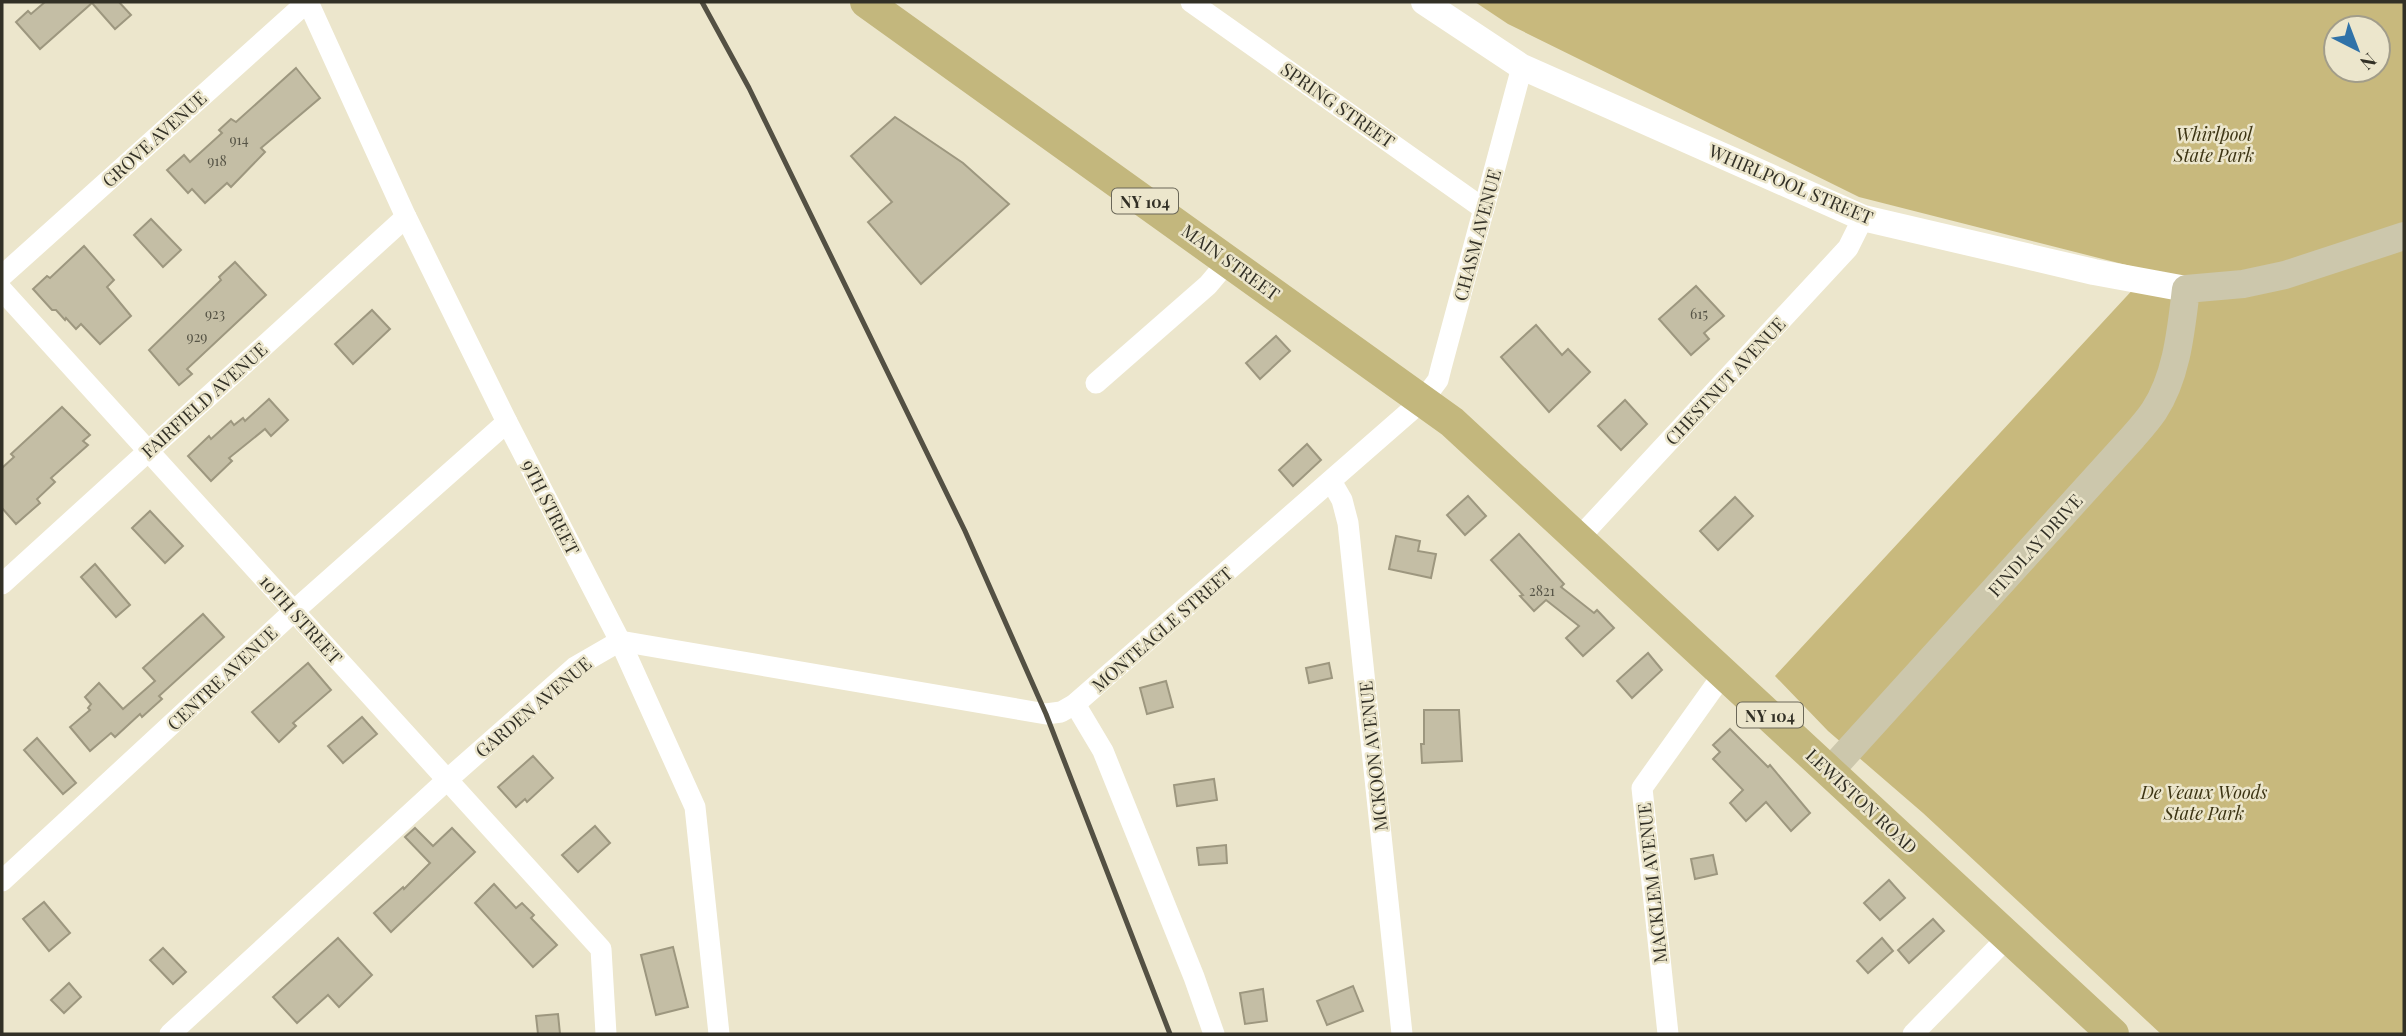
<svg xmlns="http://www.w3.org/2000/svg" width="2406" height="1036" font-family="'Playfair Display',serif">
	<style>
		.green { fill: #c8b97d; fill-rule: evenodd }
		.building { fill: #c4bea5; stroke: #9d977f; stroke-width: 2 }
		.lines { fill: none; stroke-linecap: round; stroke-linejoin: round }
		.minor { stroke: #fff; stroke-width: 21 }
		.tertiary { stroke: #fff; stroke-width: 26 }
		.secondary { stroke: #ccc7ac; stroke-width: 28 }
		.primary { stroke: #c3b77d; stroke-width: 32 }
		.rail { stroke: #535043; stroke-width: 5 }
		.labels { text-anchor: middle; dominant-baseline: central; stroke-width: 5; stroke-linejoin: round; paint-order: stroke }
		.number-label { font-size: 14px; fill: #565446 }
		.shield { fill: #ece6cc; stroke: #6a6758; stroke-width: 2 }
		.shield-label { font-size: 16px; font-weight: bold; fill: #323026 }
		.street-label { font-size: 18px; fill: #323026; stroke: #ece6cc }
		.park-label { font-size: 18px; font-style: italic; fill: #3c3413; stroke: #ece6cc }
	</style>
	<rect width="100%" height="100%" fill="#ece6cc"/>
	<!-- green -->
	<path class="green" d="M1475,2H2404V1034H2161L1923,813L1828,731L1775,676L2150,271L1859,197L1508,24ZM2336,28H2378V70H2336Z"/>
	<!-- building -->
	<g class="building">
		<polygon points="45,2 119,2 131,15 115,29 92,3 40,49 16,22 28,11 31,14"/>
		<polygon points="296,68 320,98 261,148 265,152 231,187 227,183 205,203 192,189 188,193 167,170 184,155 190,162 222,133 219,130 231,119 236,122"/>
		<polygon points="895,117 963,163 1009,204 921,284 868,222 892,202 851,156"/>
		<polygon points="151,219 181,250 163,267 134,235"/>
		<polygon points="84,246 114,280 107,287 131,316 100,344 81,324 76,329 66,318 65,320 56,310 52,310 33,289 47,276 50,278"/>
		<polygon points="235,262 266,295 187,369 192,374 179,385 149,350 221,280 219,277"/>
		<polygon points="1696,286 1724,316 1704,333 1709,339 1691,355 1659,319"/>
		<polygon points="372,310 390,329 353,364 335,344"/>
		<polygon points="1536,325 1562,355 1568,349 1590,372 1549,412 1501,357"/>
		<polygon points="1276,336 1290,351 1260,379 1246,363"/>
		<polygon points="269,399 288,420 271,436 265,429 229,458 232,461 211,481 188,456 209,436 211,439 231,421 234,425 243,418 245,421"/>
		<polygon points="1625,400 1647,424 1621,450 1598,426"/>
		<polygon points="62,407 90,435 83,441 88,445 51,478 55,482 37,499 40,503 16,524 2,508 2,468 14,457 11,454"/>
		<polygon points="1307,444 1321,460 1293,486 1279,470"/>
		<polygon points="1468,496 1486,516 1465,535 1447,515"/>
		<polygon points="1735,497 1753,516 1718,550 1700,531"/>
		<polygon points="150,511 183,546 165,563 132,528"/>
		<polygon points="1519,534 1564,584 1561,587 1594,613 1597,610 1614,628 1583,656 1566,638 1579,626 1546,600 1534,611 1520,596 1523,595 1491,560"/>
		<polygon points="1396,536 1420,541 1418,551 1436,554 1431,578 1389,569"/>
		<polygon points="95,564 130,605 116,617 81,577"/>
		<polygon points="203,614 224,637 159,696 162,699 142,717 140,714 115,737 111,733 90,751 70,727 90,710 88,708 91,704 85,697 99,683 123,709 155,681 143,668"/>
		<polygon points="1648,653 1662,670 1632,698 1617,681"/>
		<polygon points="308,663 331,690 293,723 296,726 279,742 252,712"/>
		<polygon points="1329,663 1332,678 1309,683 1306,668"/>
		<polygon points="1166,681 1173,707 1147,714 1140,688"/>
		<polygon points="1424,710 1459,710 1462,761 1422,763 1421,744 1424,744"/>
		<polygon points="362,717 377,734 343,763 328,746"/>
		<polygon points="1730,729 1768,767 1770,765 1810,813 1791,831 1766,802 1746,821 1730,803 1743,790 1713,759 1720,752 1713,745"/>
		<polygon points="37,738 76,783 63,794 24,750"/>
		<polygon points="533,756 553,778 527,802 525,799 516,807 498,787"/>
		<polygon points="1214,779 1217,800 1177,806 1174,785"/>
		<polygon points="595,826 610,843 578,872 562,855"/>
		<polygon points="415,828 433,846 452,828 475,852 391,932 374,913 403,887 404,889 430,863 405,837"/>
		<polygon points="1226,845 1227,863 1199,865 1197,848"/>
		<polygon points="1713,855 1717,874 1695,879 1691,859"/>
		<polygon points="1889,880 1905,898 1880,920 1864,903"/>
		<polygon points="494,884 516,908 522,903 534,915 531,918 557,945 533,967 475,903"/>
		<polygon points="44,902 70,933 49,951 23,919"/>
		<polygon points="1933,919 1944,931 1909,963 1898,950"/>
		<polygon points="338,938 372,975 339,1007 328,995 297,1023 273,997"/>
		<polygon points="1882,938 1893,951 1868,973 1857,961"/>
		<polygon points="673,947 688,1007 656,1015 641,955"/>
		<polygon points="163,948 186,972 173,984 150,960"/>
		<polygon points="69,983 81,997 64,1013 51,1000"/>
		<polygon points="1353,986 1363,1011 1327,1025 1317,1001"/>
		<polygon points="1263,989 1267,1021 1245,1024 1240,993"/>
		<polygon points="558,1014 560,1034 538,1034 536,1016"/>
	</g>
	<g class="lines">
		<!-- minor -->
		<g class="minor">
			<polyline points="308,2 406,217 507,422 620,641 695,807 719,1034"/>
			<polyline points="1191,2 1484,209"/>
			<polyline points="2,276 307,2"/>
			<polyline points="2,290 601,949 606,1034"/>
			<polyline points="1096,383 1208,285 1229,260"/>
			<polyline points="1331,481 1342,500 1348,523 1402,1034"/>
			<polyline points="1579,538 1848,248 1863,218"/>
			<polyline points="2,584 406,217"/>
			<polyline points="1075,704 1103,751 1194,977 1214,1034"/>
			<polyline points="2,881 294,611 507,422"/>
			<polyline points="170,1034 447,780 575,667 620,641 1046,714 1061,712 1075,704 1423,400 1438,380 1441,368 1522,67"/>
			<polyline points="1668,1034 1642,788 1724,673"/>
			<polyline points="1913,1034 2008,937"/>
		</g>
		<!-- tertiary -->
		<polyline class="tertiary" points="1424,2 1522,67 1863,218 2094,272 2186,289"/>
		<!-- secondary -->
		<path class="secondary" d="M1830,771L2133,437C2140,429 2148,420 2154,411C2177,376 2181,330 2186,289L2243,284L2285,275L2404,236"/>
		<!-- primary -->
		<polyline class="primary" points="866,2 1452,422 2113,1034"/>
		<!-- rail -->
		<polyline class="rail" points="702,2 749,88 965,531 1046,714 1170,1034"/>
	</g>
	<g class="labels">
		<!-- number labels -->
		<g class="number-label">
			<text x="239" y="139">914</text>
			<text x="217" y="160">918</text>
			<text x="215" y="313">923</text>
			<text x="1699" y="313">615</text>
			<text x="197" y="336">929</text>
			<text x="1542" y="590">2821</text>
		</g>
		<!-- shield labels -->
		<g class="shield">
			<rect x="1112" y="188.5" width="66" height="25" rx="5"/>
			<rect x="1737" y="702.5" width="66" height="25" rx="5"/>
		</g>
		<g class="shield-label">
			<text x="1145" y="201">NY 104</text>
			<text x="1770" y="715">NY 104</text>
		</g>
		<!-- street labels -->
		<g class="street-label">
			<text transform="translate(1338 105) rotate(35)">SPRING STREET</text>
			<text transform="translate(154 139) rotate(-42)">GROVE AVENUE</text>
			<text transform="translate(1791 184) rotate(23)">WHIRLPOOL STREET</text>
			<text transform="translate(1477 235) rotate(-75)">CHASM AVENUE</text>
			<text transform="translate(1231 262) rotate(36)">MAIN STREET</text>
			<text transform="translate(1725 381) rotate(-47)">CHESTNUT AVENUE</text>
			<text transform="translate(204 400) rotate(-42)">FAIRFIELD AVENUE</text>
			<text transform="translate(551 507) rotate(63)">9TH STREET</text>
			<text transform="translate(2035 545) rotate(-48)">FINDLAY DRIVE</text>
			<text transform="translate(301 619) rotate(48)">10TH STREET</text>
			<text transform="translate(1162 629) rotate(-41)">MONTEAGLE STREET</text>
			<text transform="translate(222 678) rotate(-43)">CENTRE AVENUE</text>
			<text transform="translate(533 707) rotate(-40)">GARDEN AVENUE</text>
			<text transform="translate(1373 756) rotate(-96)">MCKOON AVENUE</text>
			<text transform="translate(1862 801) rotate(43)">LEWISTON ROAD</text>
			<text transform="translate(1652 883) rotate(-96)">MACKLEM AVENUE</text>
		</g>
		<!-- park labels -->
		<g class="park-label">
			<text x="2214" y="134">Whirlpool<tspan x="2214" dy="21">State Park</tspan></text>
			<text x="2204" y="792">De Veaux Woods<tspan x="2204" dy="21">State Park</tspan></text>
		</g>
	</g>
	<!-- border -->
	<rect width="2406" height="1036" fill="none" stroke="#323026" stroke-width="7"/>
	<!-- north arrow -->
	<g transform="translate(2357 49) rotate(138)"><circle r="33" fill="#ece6cc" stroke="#a29d8a" stroke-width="2"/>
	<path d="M0-5L12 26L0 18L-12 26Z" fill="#3072a8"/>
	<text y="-10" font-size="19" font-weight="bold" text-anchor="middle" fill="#323026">N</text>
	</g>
</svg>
